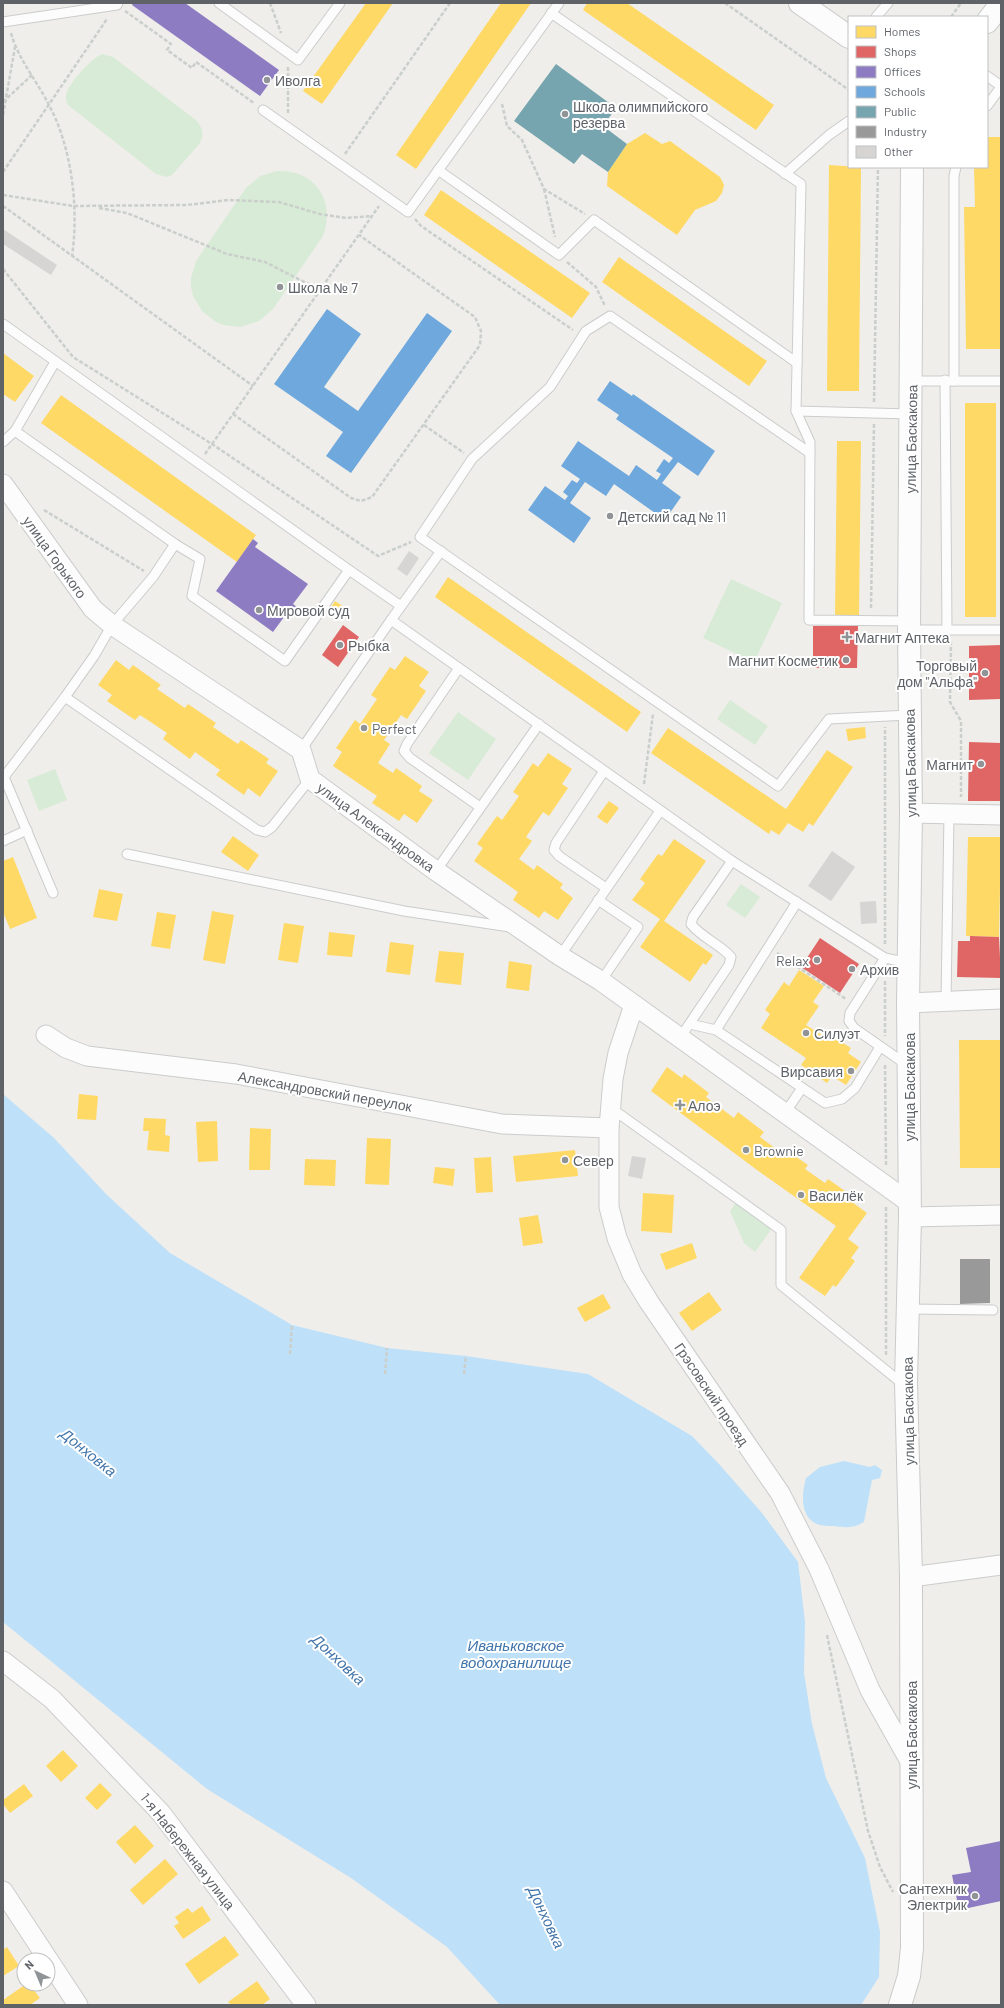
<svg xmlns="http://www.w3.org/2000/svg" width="1004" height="2008" font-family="Barlow,sans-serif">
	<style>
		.green { fill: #d8ebd6 }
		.water { fill: #bfe0f9 }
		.homes { fill: #ffd966 }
		.shops { fill: #e06666 }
		.offices { fill: #8e7cc3 }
		.schools { fill: #6fa8dc }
		.public { fill: #76a5af }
		.industry { fill: #999 }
		.building { fill: #d6d5d3 }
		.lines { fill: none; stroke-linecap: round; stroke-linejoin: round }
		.lane-casing { stroke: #cbcccc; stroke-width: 11 }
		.street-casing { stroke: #cbcccc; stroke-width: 21 }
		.secondary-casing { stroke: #cacacb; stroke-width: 24 }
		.path { stroke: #cacfcc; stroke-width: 2.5; stroke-dasharray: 4 2; stroke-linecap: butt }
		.lane { stroke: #fdfcfc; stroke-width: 9 }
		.street { stroke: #fdfcfc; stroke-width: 19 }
		.secondary { stroke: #fdfcfc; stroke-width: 22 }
		.poi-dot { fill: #919496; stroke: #fff; stroke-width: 1.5 }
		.labels { text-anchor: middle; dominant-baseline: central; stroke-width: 4; stroke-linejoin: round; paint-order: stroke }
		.poi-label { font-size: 14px; fill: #5f6368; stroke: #fff; text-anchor: start }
		.street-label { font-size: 14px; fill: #5f6368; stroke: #fff }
		.water-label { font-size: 15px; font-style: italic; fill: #4174aa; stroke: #fff }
	</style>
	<rect width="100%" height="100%" fill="#efeeea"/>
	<!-- green -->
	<g class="green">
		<path d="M102,54L113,57L197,121C203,129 204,135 200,143L172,175L167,177L156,174L68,105C66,100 65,97 67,92C71,81 92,58 102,54Z"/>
		<path d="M277,171C315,169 336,201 323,236L273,309L259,321L240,327L224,325L216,322L202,311L193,296L191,287V278L196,261L246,188L260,176Z"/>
		<polygon points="731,579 782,603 754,662 703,638"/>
		<polygon points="730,700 768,726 755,745 717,719"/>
		<polygon points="458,712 496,739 468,780 429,753"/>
		<polygon points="55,769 67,800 39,811 27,780"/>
		<polygon points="741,884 760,897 745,918 726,905"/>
		<polygon points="737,1201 773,1227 755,1252 744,1243 730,1211"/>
	</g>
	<!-- water -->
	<g class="water">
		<polygon points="3,1094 54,1138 107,1195 170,1253 292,1325 387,1348 466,1356 588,1374 692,1436 719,1464 762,1513 798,1562 805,1622 804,1673 812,1724 826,1778 865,1858 880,1932 879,1977 861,2005 500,2005 447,1947 351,1878 207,1789 3,1622"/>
		<path d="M844,1461L870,1467L875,1465L882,1470L880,1478L872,1480L864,1522C854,1528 846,1528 834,1526C828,1526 818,1526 813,1522C800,1513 802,1492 806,1478L820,1467Z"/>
	</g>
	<!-- homes -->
	<g class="homes">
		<polygon points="366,3 393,3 322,104 303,91"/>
		<polygon points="501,3 531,3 416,169 396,155"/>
		<polygon points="587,3 627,3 774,105 756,130 583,10"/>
		<polygon points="645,133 662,144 670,141 720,177 724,185 722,193 716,201 695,210 677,235 607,186 608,172 627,144"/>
		<polygon points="987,137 1001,137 1001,349 966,349 964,207 975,207 974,167 987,167"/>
		<polygon points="829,165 861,167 859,391 827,391"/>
		<polygon points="441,190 590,293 572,318 424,215"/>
		<polygon points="619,257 767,361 749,386 602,282"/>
		<polygon points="3,353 34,376 15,402 3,394"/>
		<polygon points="61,395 256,535 237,562 41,423"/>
		<rect x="965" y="403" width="31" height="214"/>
		<polygon points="837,441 861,441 859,617 835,617"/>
		<polygon points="448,577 641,712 627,732 435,597"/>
		<polygon points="335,601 347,609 340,618 329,610"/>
		<polygon points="405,656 429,672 419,686 426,691 407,719 401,715 384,740 390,744 378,763 393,773 396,768 422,786 419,791 433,800 417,823 404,814 399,821 372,803 377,796 333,766 342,752 336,748 355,720 360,724 377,699 371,695 390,667 395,670"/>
		<polygon points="116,660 129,670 133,665 161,685 157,689 185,708 188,704 216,723 213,727 238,744 241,740 269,759 266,763 278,771 260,797 248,788 244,795 216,775 220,770 195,752 190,759 163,739 167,733 140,715 135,720 107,701 112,695 98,685"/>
		<polygon points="865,727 866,738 848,741 846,729"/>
		<polygon points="668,728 786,809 827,750 853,767 813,826 809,823 803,832 788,823 779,835 771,830 769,834 651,753"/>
		<polygon points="548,753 572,769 562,784 568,788 549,816 543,812 526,837 532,841 519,859 534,870 537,865 563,884 560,888 573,898 558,920 544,911 539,918 513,900 518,892 474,861 483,848 477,844 497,816 502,820 519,796 513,792 533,763 538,767"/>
		<polygon points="609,801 619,808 607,824 597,817"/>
		<polygon points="233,836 259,855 248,871 221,852"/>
		<polygon points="968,837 1001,837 999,937 966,936"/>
		<polygon points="674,839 706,861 664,921 713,955 706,965 703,963 690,982 640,947 660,919 632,900 645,883 640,879 658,854 662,856"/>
		<polygon points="13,857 37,918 10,929 3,912 3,861"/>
		<polygon points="99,889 123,894 117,921 93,917"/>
		<polygon points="212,911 234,915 225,964 203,960"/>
		<polygon points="157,912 176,915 170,949 151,946"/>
		<polygon points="284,923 304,926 298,963 278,960"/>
		<polygon points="329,932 355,935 352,957 327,955"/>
		<polygon points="390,942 414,945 410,975 386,972"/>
		<polygon points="439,951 464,953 461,985 435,982"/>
		<polygon points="509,961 532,965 529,991 506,988"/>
		<polygon points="799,970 824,986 813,1002 819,1006 806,1025 822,1035 824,1031 851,1048 848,1053 861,1062 846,1085 832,1076 827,1083 801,1065 806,1058 761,1028 770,1014 765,1010 784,982 789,986"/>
		<polygon points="959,1040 1001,1040 1001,1168 960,1168"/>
		<polygon points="667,1067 682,1078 684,1074 709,1093 706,1097 734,1118 738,1112 764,1132 760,1137 783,1154 786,1150 808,1165 805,1169 825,1183 828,1179 855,1198 852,1202 867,1213 848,1239 859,1247 851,1258 855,1261 836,1287 833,1285 825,1296 799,1278 836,1226 757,1170 651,1091"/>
		<polygon points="79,1094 98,1096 96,1120 77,1119"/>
		<polygon points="144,1118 166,1119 165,1135 170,1136 169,1152 147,1150 149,1131 143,1131"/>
		<polygon points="217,1121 218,1161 198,1162 196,1122"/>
		<polygon points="250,1128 271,1129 270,1170 249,1170"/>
		<polygon points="367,1138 391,1139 389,1185 365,1184"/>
		<polygon points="575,1150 578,1176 516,1182 513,1156"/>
		<polygon points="491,1157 493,1192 476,1193 474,1158"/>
		<polygon points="305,1159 336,1160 335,1186 304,1185"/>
		<polygon points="435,1167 455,1169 453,1186 433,1183"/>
		<polygon points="643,1193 674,1195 672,1233 641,1231"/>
		<polygon points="538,1215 543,1243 523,1246 519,1218"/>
		<polygon points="692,1243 697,1258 666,1270 660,1254"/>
		<polygon points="709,1292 722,1310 692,1331 679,1313"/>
		<polygon points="603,1294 611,1308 585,1322 577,1308"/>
		<polygon points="63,1750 78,1766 61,1782 46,1766"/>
		<polygon points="100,1783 112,1795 97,1810 85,1798"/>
		<polygon points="24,1784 33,1796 10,1813 3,1804 3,1800"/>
		<polygon points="135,1825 154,1846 135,1864 116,1842"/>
		<polygon points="165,1859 178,1874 143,1905 130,1890"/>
		<polygon points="202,1906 211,1920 183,1939 174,1926 179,1923 175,1917 188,1908 192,1913"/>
		<polygon points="225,1936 239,1955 199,1984 185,1964"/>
		<polygon points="7,1947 19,1966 3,1976 3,1950"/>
		<polygon points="257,1981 270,1999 262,2005 231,2005 228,2002"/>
		<polygon points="26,1984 29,1984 40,1998 30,2005 5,2005 3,2000"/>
	</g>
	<!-- shops -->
	<g class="shops">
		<polygon points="343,625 359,637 338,667 322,655"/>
		<polygon points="813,626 858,626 857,668 813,668"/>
		<polygon points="1001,645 1001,699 969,700 969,646"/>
		<polygon points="969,742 1001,743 1001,801 968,801"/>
		<polygon points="970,936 999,937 1001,978 957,977 958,941 970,941"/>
		<polygon points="820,938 859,964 840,993 801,967"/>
	</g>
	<!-- offices -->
	<g class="offices">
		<polygon points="133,3 185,3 279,70 260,96 132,5"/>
		<polygon points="253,539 258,543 255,547 308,584 293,604 297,607 291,616 287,613 273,632 216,591"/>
		<polygon points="1001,1841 1001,1901 959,1910 952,1875 971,1872 966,1848"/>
	</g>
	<!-- schools -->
	<g class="schools">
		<polygon points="327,309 361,334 324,387 358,411 427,313 452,331 351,473 326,456 343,432 274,384"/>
		<polygon points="610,381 632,396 633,394 715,451 698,476 678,462 662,483 681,497 665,520 614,484 606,496 585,482 570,503 591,518 574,543 528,510 545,486 565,500 568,496 563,492 572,480 577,483 580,479 561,466 578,441 629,476 636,465 657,480 661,474 656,471 664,459 669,463 673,458 616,419 619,415 597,400"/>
	</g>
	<!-- public -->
	<polygon class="public" points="556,64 616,108 603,126 627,144 608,172 582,154 574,164 514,121"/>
	<!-- industry -->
	<polygon class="industry" points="960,1259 990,1259 990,1303 960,1304"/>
	<!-- building -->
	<g class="building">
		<polygon points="3,229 57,265 51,275 3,244"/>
		<polygon points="409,551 419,558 407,576 397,569"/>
		<polygon points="832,851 855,867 831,901 808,886"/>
		<polygon points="876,901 877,923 861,924 860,902"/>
		<polygon points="632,1156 646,1158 642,1179 628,1176"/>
	</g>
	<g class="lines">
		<!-- lane casing -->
		<g class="lane-casing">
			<g id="lane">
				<polyline points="219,3 298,60 340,3"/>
				<polyline points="551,13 801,184 796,411 810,442 809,620 909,621"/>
				<polyline points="876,17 888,3"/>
				<polyline points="3,22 117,5 118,3"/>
				<polyline points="987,76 1001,86"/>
				<polyline points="987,106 1001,87"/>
				<polyline points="263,110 408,212 559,3"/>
				<polyline points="438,170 559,255 594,220 797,363"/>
				<polyline points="785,174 829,135 849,121"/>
				<polyline points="3,324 349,570"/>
				<polyline points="945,380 947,630"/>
				<polyline points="912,381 1001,381"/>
				<polyline points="954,381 954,176 956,167"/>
				<polyline points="796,411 911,414"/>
				<polyline points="15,431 175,544 200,559 192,596 285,661 349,570 401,606"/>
				<polyline points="3,442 15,431 55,362"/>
				<polyline points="810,453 610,316 586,331 550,387 472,459 420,537 778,786 829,719 909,715"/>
				<polyline points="175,544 153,577 112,625 94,656 65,697 257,830 265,832 272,827 310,779"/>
				<polyline points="391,620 441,551"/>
				<polyline points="909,630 1001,630"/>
				<polyline points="459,668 407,744 404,751 410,758 480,807"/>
				<polyline points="301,750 391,620 732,861 885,958 909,963"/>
				<polyline points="604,771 556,843 554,850 559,856 606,888"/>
				<polyline points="3,841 27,830"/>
				<polyline points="127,854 404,911 510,927"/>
				<polyline points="436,871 539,724"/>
				<polyline points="53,893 4,777 65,697"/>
				<polyline points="598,900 638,927 601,981"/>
				<polyline points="560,956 660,811"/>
				<polyline points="885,958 850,1013 849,1021 854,1028 907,1065"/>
				<polyline points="946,1001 949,814"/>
				<polyline points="690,1024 716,1030 825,1103 842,1099 855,1088 880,1047"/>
				<polyline points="716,1030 797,902"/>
				<path d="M680,1038L729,965L731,957C720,944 702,938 691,924L693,917L732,861"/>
				<polyline points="611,1108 781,1230 781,1285 904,1385"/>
				<polyline points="785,1113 802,1088"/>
				<polyline points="908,1309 993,1310"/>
			</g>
		</g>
		<!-- street casing -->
		<g class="street-casing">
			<g id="street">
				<polyline points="3,484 93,609 112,625 301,750 310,779 436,871 560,956 601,981 910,1203"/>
				<polyline points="911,813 1001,815"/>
				<polyline points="908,1003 1001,999"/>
				<polyline points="634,1005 618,1053 613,1079 609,1128 609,1207 617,1238 632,1274 649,1302 780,1493 819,1569 870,1690 911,1763"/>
				<polyline points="46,1035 66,1048 87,1056 236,1074 502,1124 609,1128"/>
				<polyline points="910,1217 1001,1215"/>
				<polyline points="911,1577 1001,1565"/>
				<polyline points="3,1661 52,1699 161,1813 306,2005"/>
				<polyline points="3,1891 78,2005"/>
			</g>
		</g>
		<!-- secondary casing -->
		<g class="secondary-casing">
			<g id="secondary">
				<polyline points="800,3 849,37"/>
				<polyline points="987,22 1001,4"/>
				<polyline points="900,2005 909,1976 912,1948 911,1577 906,1383 910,1217 908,1003 911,813 909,630 912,167"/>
			</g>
		</g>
		<!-- path -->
		<g class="path">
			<polyline points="270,3 281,33"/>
			<polyline points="725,3 849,90"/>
			<polyline points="125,11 171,44 167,50 192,68 196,62 254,103"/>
			<polyline points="951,17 961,3"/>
			<path d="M11,33C18,59 37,81 49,105C72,148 79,208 72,256"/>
			<polyline points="288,67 288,114"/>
			<polyline points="3,102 32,75"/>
			<polyline points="502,104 507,126 522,140 544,189 585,214"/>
			<polyline points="3,115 15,47"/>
			<polyline points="345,154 450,3"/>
			<polyline points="3,172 107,19"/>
			<polyline points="544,189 555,237"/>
			<polyline points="3,195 73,206 187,205 228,200 279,202 320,214 346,218 372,216"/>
			<polyline points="3,206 253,386"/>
			<polyline points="99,208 127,213 227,254 265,262 320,290"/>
			<polyline points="415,219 421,226 573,330"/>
			<polyline points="567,262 596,287 605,306"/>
			<polyline points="3,269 73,357 212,444 378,556 411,542"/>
			<polyline points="874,402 878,167"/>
			<polyline points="233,414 351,498 361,501 372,497 480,345 481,331 475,317 359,235"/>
			<polyline points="424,425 464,453"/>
			<polyline points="205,454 379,206"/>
			<polyline points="44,510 144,571"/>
			<polyline points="871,608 874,423"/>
			<polyline points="951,641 950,702 961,721 961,797"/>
			<polyline points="644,784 653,714"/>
			<polyline points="885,944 885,727"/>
			<polyline points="777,953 846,999"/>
			<polyline points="885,981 885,1036"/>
			<polyline points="885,1065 886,1166"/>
			<polyline points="886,1207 886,1356"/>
			<polyline points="290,1354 292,1325"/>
			<polyline points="385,1374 387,1348"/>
			<polyline points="464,1374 466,1356"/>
			<polyline points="827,1635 868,1831 880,1867 893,1892"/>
		</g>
		<!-- lane -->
		<use href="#lane" class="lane"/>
		<!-- street -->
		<use href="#street" class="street"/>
		<!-- secondary -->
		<use href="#secondary" class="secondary"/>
	</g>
	<!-- markers -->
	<g class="poi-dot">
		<circle cx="267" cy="80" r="4"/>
		<circle cx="565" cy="114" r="4"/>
		<circle cx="280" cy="287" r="4"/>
		<circle cx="610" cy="516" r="4"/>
		<circle cx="259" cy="610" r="4"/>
		<path d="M845 631h4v4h4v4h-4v4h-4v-4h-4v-4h4z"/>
		<circle cx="340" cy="645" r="4"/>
		<circle cx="846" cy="660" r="4"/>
		<circle cx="985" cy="673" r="4"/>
		<circle cx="364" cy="728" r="4"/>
		<circle cx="981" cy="764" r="4"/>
		<circle cx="817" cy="960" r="4"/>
		<circle cx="852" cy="969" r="4"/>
		<circle cx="806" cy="1033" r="4"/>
		<circle cx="851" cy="1071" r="4"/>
		<path d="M678 1099h4v4h4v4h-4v4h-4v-4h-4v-4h4z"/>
		<circle cx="746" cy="1150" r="4"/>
		<circle cx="565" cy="1160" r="4"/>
		<circle cx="801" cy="1195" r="4"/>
		<circle cx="975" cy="1896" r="4"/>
	</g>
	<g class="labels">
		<!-- poi labels -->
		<g class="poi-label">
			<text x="275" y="80">Иволга</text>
			<text x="573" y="106">Школа олимпийского<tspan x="573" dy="16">резерва</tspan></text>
			<text x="288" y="287">Школа № 7</text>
			<text x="618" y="516">Детский сад № 11</text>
			<text x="267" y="610">Мировой суд</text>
			<text x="855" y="637">Магнит Аптека</text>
			<text x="348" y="645">Рыбка</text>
			<text x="838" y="660" text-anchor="end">Магнит Косметик</text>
			<text x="977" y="665" text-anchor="end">Торговый<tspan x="977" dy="16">дом "Альфа"</tspan></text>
			<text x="372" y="728">Perfect</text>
			<text x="973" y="764" text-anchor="end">Магнит</text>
			<text x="809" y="960" text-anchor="end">Relax</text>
			<text x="860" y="969">Архив</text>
			<text x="814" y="1033">Силуэт</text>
			<text x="843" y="1071" text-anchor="end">Вирсавия</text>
			<text x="688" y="1105">Алоэ</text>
			<text x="754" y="1150">Brownie</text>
			<text x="573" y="1160">Север</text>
			<text x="809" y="1195">Василёк</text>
			<text x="967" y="1888" text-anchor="end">Сантехник<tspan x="967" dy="16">Электрик</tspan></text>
		</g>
		<!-- street labels -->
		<g class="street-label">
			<text transform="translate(911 439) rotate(-89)">улица Баскакова</text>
			<text transform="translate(55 557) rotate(54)">улица Горького</text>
			<text transform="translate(910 763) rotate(-91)">улица Баскакова</text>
			<text transform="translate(376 827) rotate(36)">улица Александровка</text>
			<text transform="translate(909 1087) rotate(-90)">улица Баскакова</text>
			<text transform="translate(325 1091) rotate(10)">Александровский переулок</text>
			<text transform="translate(712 1394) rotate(56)">Грэсовский проезд</text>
			<text transform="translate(908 1411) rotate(-91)">улица Баскакова</text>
			<text transform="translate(911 1735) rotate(-90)">улица Баскакова</text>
			<text transform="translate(188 1851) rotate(52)">1-я Набережная улица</text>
		</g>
		<!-- water labels -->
		<g class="water-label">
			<text transform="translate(89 1452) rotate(39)">Донховка</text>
			<text x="516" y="1645">Иваньковское<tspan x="516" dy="17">водохранилище</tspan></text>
			<text transform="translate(339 1659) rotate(43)">Донховка</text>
			<text transform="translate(547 1917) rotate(65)">Донховка</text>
		</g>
	</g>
	<!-- border -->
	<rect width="1004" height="2008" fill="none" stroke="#5f6368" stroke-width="8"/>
	<!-- legend -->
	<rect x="848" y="16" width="140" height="152" fill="#ffffff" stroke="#bfc1c3"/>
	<rect x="856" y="26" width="20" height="12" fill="#ffd966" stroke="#bfc1c3"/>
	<text x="884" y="36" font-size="12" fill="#5f6368">Homes</text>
	<rect x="856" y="46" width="20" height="12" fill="#e06666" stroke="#bfc1c3"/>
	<text x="884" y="56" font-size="12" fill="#5f6368">Shops</text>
	<rect x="856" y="66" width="20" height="12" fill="#8e7cc3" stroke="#bfc1c3"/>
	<text x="884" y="76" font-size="12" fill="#5f6368">Offices</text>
	<rect x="856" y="86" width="20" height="12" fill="#6fa8dc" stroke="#bfc1c3"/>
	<text x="884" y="96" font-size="12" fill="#5f6368">Schools</text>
	<rect x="856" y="106" width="20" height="12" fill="#76a5af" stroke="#bfc1c3"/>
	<text x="884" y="116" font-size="12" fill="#5f6368">Public</text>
	<rect x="856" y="126" width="20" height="12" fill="#999999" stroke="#bfc1c3"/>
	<text x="884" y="136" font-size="12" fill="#5f6368">Industry</text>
	<rect x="856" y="146" width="20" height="12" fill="#d6d5d3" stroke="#bfc1c3"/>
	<text x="884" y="156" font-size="12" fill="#5f6368">Other</text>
	<!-- north arrow -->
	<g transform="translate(36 1972) rotate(316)"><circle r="19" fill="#ffffff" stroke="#bfc1c3"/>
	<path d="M0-3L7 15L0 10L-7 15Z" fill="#919496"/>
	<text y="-6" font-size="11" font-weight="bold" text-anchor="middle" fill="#5f6368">N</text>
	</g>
</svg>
